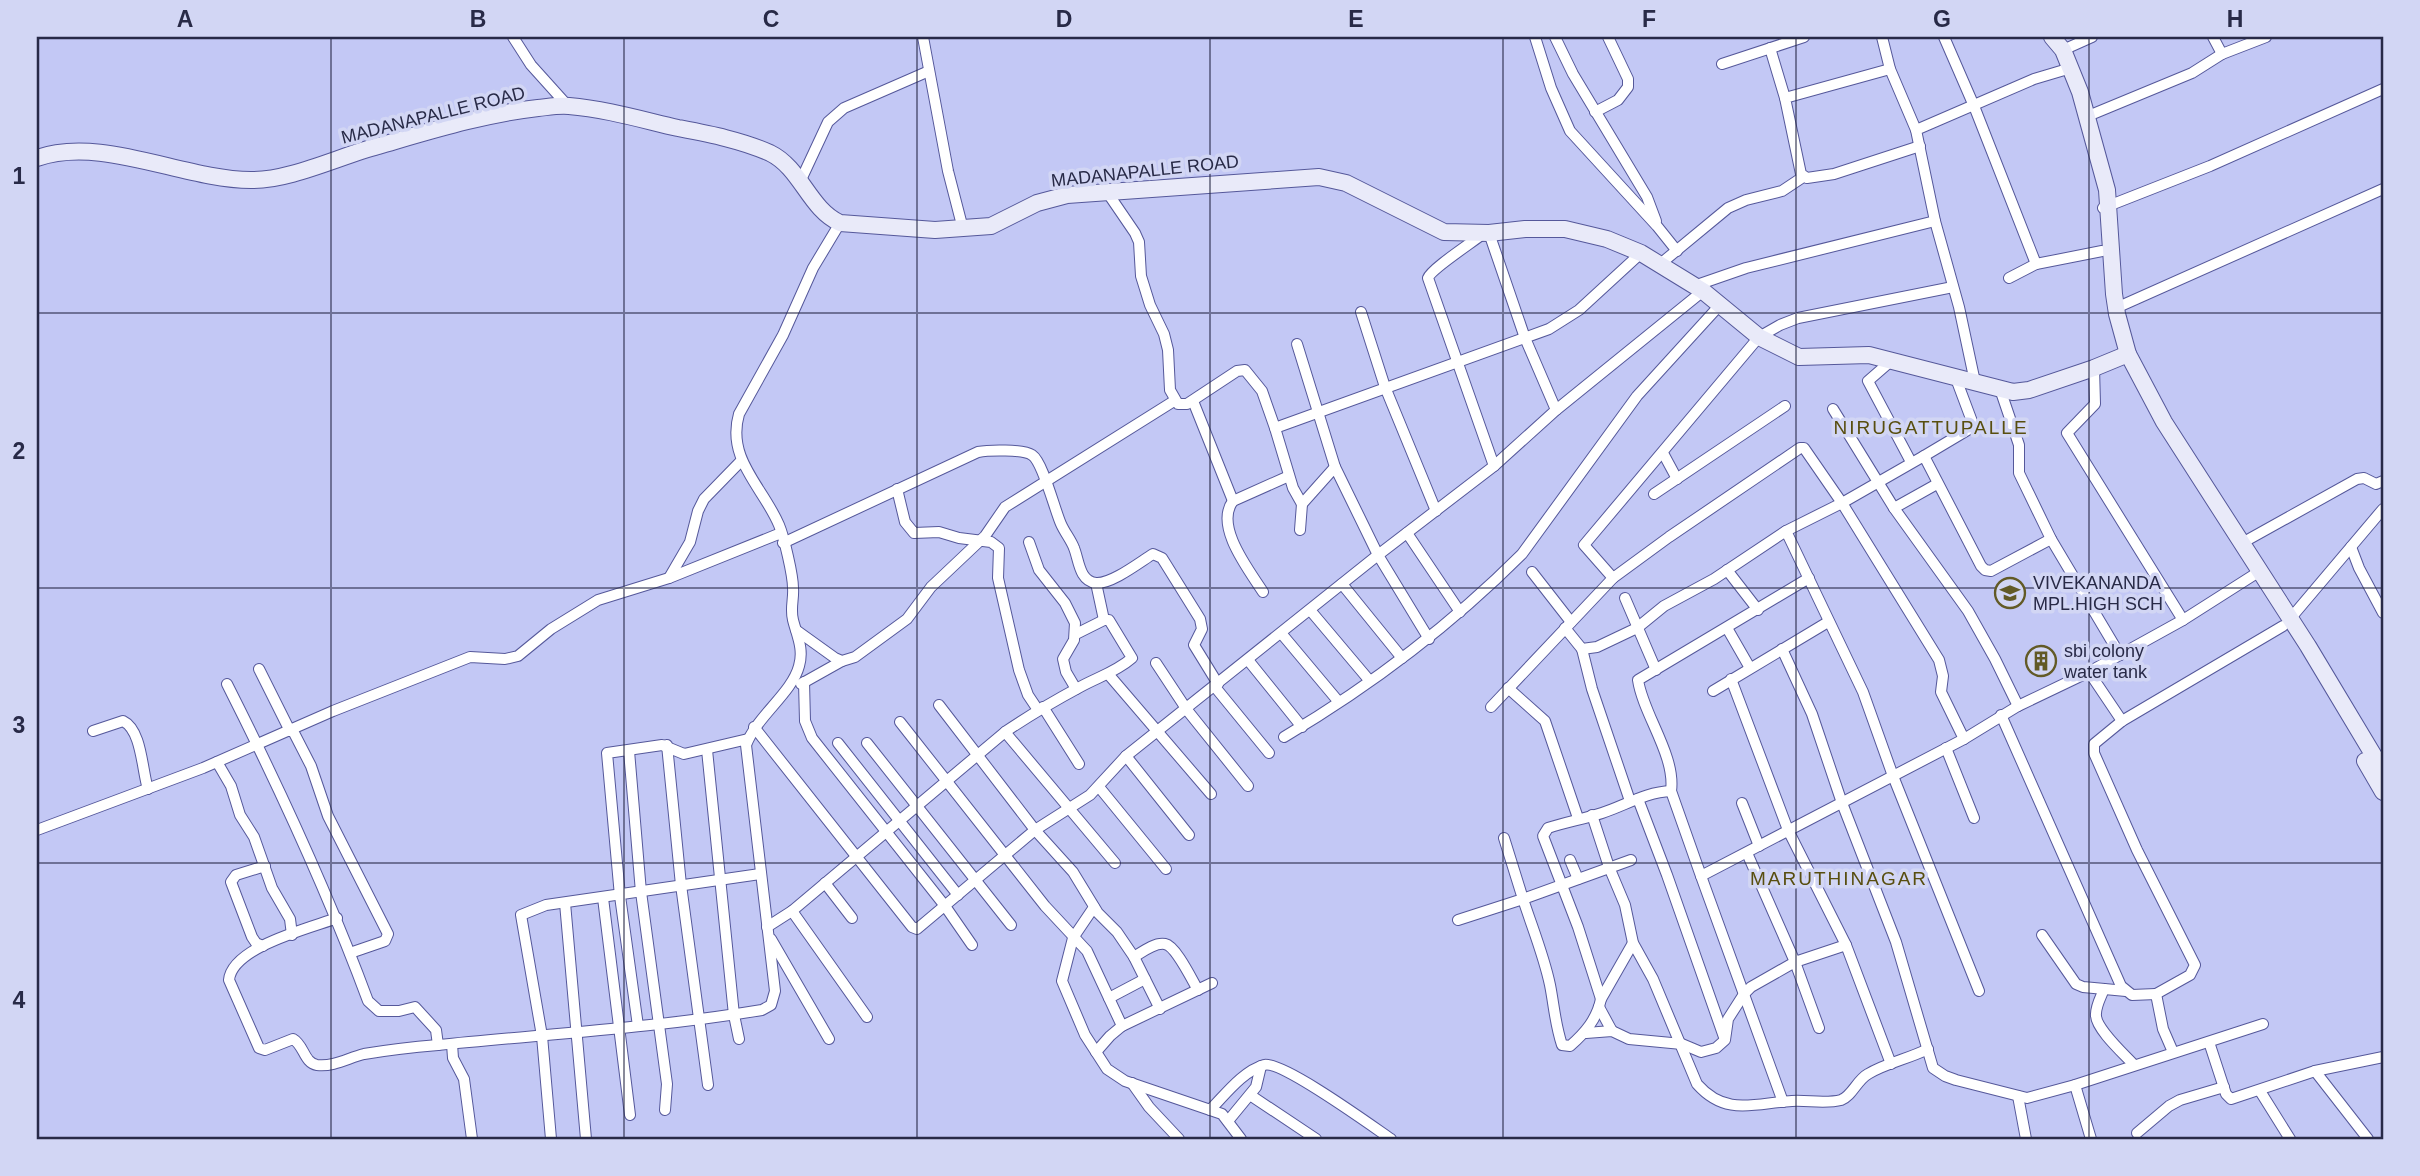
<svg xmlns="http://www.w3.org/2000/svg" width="2420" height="1176" font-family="Helvetica,sans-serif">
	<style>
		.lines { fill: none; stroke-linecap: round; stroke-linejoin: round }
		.minor-casing { stroke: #55589a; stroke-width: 12 }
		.secondary-casing { stroke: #55589a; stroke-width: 18 }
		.minor { stroke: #fff; stroke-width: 10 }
		.secondary { stroke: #e9eaf9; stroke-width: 16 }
		.grid { fill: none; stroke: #282a47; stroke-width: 2; stroke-opacity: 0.55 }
		.labels { text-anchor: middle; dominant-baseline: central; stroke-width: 7; stroke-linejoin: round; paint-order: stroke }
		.street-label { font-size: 18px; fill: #282a47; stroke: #d2d6f4 }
		.poi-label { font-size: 18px; fill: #282a47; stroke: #d2d6f4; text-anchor: start }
		.neighbourhood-label { font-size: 19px; letter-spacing: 2px; fill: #584e0f; stroke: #d2d6f4 }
		.neatline { fill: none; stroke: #282a47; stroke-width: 2.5 }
		.grid-label { font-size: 23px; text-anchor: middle; font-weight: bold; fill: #282a47 }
	</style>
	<rect width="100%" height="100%" fill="#c3c8f5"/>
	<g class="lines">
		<!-- minor casing -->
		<g class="minor-casing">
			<g id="minor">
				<polyline points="513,37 531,65 567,105"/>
				<polyline points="923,37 948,171 963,229"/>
				<polyline points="1535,37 1551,88 1570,131 1657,226 1677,251"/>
				<polyline points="1555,37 1573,74 1647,197 1656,221"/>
				<polyline points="1882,37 1890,69 1916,130"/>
				<polyline points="1944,37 1974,106 2036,264 2102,251"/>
				<polyline points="2213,37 2222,54"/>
				<polyline points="1770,48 1785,98"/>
				<polyline points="2063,50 2092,37"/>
				<polyline points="1722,64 1804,37"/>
				<polyline points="1890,69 1785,98 1801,174 1807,178 1834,174 1920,146"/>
				<polyline points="1595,112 1618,100 1628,87 1628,79 1608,37"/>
				<polyline points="2088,116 2192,73 2222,54 2266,37"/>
				<polyline points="800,182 828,122 844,108 929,71"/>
				<polyline points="1107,192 1135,233 1139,242 1141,276 1150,305 1164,334 1168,350 1170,390 1178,404 1187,404 1237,371 1245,370 1262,391 1275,428"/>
				<polyline points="2103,208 2210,166 2383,89"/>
				<polyline points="1935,221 1959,307 1975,382"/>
				<path d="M1484,233C1473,242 1431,269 1428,278L1494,466"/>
				<polyline points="1489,233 1525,338 1556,410"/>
				<polyline points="1659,265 1728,208 1746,200 1782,191 1803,177"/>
				<polyline points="2009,278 2036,264"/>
				<polyline points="1694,286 1746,268 1935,221 1916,130 2034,79 2071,68"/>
				<polyline points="1953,287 1798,318 1780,325 1759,337 1584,545 1613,578 1669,537 1800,448 1804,448 1842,503 1939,660 1943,676 1941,692 1964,739"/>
				<polyline points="2116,308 2383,189"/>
				<polyline points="1361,312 1385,387 1436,511"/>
				<polyline points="1297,344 1335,467"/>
				<polyline points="1891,361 1868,381 1911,462"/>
				<polyline points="2094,368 2095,404 2067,433 2183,620"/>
				<polyline points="2000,389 2019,445 2019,473 2051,539 2120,655"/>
				<polyline points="1193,401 1233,501"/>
				<polyline points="1833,409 1894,508 1968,611 1995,659 2018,706"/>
				<polyline points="1663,453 1677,479"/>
				<polyline points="1924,456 1971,428 1973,424 1955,376"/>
				<polyline points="897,489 905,522 914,533 939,532 959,538 991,542 999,548 998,578 1019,670 1028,695 1038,710"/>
				<polyline points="1654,494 1785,406"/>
				<polyline points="1894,508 1937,484"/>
				<polyline points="1300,530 1302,504"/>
				<polyline points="1786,531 1863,692 1893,776 1979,991"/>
				<polyline points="1407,533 1460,612"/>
				<polyline points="1029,542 1039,570 1065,603 1075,623 1074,640 1063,659 1066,672 1076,689"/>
				<path d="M783,543L978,452C988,450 1023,449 1032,455C1043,462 1055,511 1061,524C1065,533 1071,540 1074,548C1079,560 1079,581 1096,583C1112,584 1140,562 1153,554L1162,558L1200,619L1202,629L1194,645L1218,684"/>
				<polyline points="2242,543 2357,479 2364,478 2376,484 2383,481"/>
				<polyline points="2351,547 2359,568 2383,613"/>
				<polyline points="1727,570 1758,610"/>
				<polyline points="1532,572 1571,622"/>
				<polyline points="669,578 690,542 698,511 704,499 741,461"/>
				<path d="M1809,578L1638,680C1643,714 1676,756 1671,791L1701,876L1964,739L2018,706L2089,672L2183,620L2260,571"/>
				<polyline points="1096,583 1104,620"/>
				<polyline points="1342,584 1402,658"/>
				<path d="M1263,592C1249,570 1214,526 1233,501L1289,476"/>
				<polyline points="1625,598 1656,670"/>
				<polyline points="1310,610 1369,680"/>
				<polyline points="2290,619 2383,509"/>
				<polyline points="1565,628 1582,649 1597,647 1637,628 1664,606 1714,579 1786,531 1842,503 1924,456 1981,566 1985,570 1991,571 2051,539"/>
				<polyline points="1727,628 1750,668"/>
				<polyline points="796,630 835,658 842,661 855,657 907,619 931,587 985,536 1005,507 1174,401"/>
				<polyline points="1281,633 1338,701"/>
				<polyline points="1429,639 1378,555 1335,467 1302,504 1293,488 1275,428 1549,329 1579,310 1641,253"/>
				<polyline points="1582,649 1592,689 1630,801"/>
				<polyline points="1782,649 1812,714 1842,803 1896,942 1933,1068 1945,1076 1956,1080 2027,1098 2075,1085 2263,1024"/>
				<polyline points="1248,660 1302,727"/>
				<polyline points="1156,663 1187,710 1248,786"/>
				<polyline points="259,669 290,731"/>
				<polyline points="2089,672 2122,721"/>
				<polyline points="1109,675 1211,794"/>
				<polyline points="1731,679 1788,830 1846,945 1891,1064"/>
				<polyline points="804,682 805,721 812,738 945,906 972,945"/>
				<path d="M227,684C279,787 328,893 368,1001L379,1011H399L415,1007L436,1030L438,1045"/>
				<polyline points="801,684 842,661"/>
				<polyline points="1215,687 1269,753"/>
				<polyline points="1508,688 1545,721 1578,818"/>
				<polyline points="1713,691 1828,622"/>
				<polyline points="939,705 1035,830 1073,872 1098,913 1117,932 1134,957 1160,1009"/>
				<polyline points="1043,707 1079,764"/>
				<polyline points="1491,707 1613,578"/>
				<polyline points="2001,715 2121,986 2132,995 2156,994 2163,1029 2173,1052"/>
				<polyline points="900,722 1045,906 1087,951 1122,1026"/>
				<polyline points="754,727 912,927 917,929 1035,830 1090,795 1126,756 1378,555 1494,466 1556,410 1703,291"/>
				<polyline points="292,729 311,766 328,816 388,934 385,941 350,953"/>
				<path d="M93,731L123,721C142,730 142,771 148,789"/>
				<polyline points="1005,732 1115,863"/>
				<path d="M1284,737C1370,686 1451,625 1522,554L1637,396L1719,306"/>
				<polyline points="838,743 958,895"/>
				<polyline points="867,743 1011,925"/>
				<polyline points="667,745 681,885 708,1085"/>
				<polyline points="1946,748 1974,818"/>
				<polyline points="707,750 734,1015 739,1039"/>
				<polyline points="629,751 641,892 667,1084 665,1110"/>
				<polyline points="1126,756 1189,835"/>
				<polyline points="217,762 231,786 240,815 254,837 272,888 290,919 292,935"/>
				<polyline points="1099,787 1166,869"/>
				<polyline points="1638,799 1667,875 1724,1037"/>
				<polyline points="1742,803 1759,846"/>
				<path d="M1592,815L1609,867L1625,905L1633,943L1653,979L1697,1084C1726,1117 1755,1103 1792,1101C1807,1100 1826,1104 1841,1100C1852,1096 1857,1080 1868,1074C1886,1063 1908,1059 1928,1049"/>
				<polyline points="37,830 203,768 333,711 470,657 505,659 518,656 551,629 598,600 669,578 781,533"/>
				<polyline points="1747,853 1795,962 1819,1028"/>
				<polyline points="1570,860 1578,879"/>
				<path d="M1631,860L1523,899C1532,927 1544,956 1550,985C1554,1005 1555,1024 1562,1045L1570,1046C1585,1033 1597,1019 1601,999L1633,943"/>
				<polyline points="1701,876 1783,1102"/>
				<polyline points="825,883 852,918"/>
				<polyline points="603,898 630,1115"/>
				<polyline points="565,903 586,1139"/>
				<polyline points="1094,907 1073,938 1062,981 1085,1035 1107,1069 1125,1081 1222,1114 1241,1139"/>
				<polyline points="792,911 867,1017"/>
				<path d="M337,918C310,928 232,947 229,980L259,1048L265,1050L293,1039C304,1045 304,1063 317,1065C334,1067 348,1058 364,1054C388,1050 414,1047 438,1045C546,1034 654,1028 762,1010L771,1005L775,991L746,745C757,716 792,693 799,666C804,649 797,636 793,620C790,608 794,599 793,588C793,575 784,537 779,525C763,487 726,459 739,414L783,335L813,268L840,223"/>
				<polyline points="1458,920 1523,899 1504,838"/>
				<path d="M767,927L792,911L1005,732C1030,715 1054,701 1080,687C1098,677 1116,672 1132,658L1109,620H1104L1076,634"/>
				<polyline points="2042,935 2076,984 2083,987 2126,991"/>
				<polyline points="771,939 829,1039"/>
				<polyline points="263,946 256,943 252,937 231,882 236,875 265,866"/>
				<path d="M1134,957C1142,952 1155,942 1165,944C1176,946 1192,980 1198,990"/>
				<path d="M2104,989C2101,997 2095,1007 2096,1016C2097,1030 2124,1054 2134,1065"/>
				<polyline points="2156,994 2190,975 2195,965 2137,850 2094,753 2094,744 2122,721 2283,626"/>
				<polyline points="1109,998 1145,979"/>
				<path d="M1601,999L1578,927L1543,836L1548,828C1566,822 1584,819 1602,813C1626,805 1646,792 1671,791"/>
				<polyline points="1599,1007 1612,1031"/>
				<polyline points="638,1026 620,896 607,753 662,745 684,754 748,739"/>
				<polyline points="1586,1033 1612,1031 1629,1039 1682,1044 1701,1052 1716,1048 1725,1040 1728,1019 1744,994 1751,987 1795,962 1846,945"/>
				<polyline points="2209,1042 2226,1094 2231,1099 2315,1071 2383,1057"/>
				<polyline points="452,1044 453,1058 464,1079 472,1139"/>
				<polyline points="1096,1052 1110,1036 1122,1026 1212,983"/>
				<polyline points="2315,1071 2368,1139"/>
				<polyline points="1132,1083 1149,1107 1179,1139"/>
				<polyline points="2075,1085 2091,1139"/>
				<polyline points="2260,1091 2290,1139"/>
				<polyline points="1250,1095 1316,1139"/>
				<polyline points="2018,1096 2026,1139"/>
				<path d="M1210,1110C1225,1095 1243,1071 1264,1065C1281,1060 1372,1126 1391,1139"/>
				<polyline points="1228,1121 1256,1087 1261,1066"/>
				<polyline points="2137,1133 2169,1106 2180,1100 2224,1087"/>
				<polyline points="551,1139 542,1036 521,915 546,905 760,874"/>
			</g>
		</g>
		<!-- secondary casing -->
		<g class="secondary-casing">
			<g id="secondary">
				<polyline points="2052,37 2063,50 2080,92 2107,190 2114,294 2117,314 2128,354 2164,422 2308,646 2383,771"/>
				<path d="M37,158C102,135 184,180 251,180C289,181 340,156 378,146C430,131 484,114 538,108C548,107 559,105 569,106C606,109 643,120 678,128C709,134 741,140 770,153C801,168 809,209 840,223L935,230L991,226L1037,203L1067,195L1319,177L1346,183L1444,232L1489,233L1525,229H1565L1607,239L1641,253L1703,291L1759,337L1799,357L1869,355L2013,392L2029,390L2094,368L2128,354"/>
				<polyline points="2365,761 2383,792"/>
			</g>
		</g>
		<!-- minor -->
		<use href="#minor" class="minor"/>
		<!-- secondary -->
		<use href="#secondary" class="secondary"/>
	</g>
	<!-- grid -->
	<path class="grid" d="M331,37V1139M624,37V1139M917,37V1139M1210,37V1139M1503,37V1139M1796,37V1139M2089,37V1139M37,313H2383M37,588H2383M37,863H2383"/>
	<!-- icons -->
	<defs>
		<g id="school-ring" transform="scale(1.575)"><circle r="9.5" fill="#d2d6f4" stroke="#625a26" stroke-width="1.5"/><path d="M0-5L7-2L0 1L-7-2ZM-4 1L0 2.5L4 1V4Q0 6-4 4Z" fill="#625a26"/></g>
		<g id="building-ring" transform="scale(1.575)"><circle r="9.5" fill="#d2d6f4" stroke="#625a26" stroke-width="1.5"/><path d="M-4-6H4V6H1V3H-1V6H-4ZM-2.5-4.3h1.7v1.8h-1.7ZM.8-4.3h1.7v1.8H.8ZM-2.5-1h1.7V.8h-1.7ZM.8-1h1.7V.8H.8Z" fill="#625a26"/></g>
	</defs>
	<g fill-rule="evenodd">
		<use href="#school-ring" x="2010" y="593"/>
		<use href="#building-ring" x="2041" y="661"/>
	</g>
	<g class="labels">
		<!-- street labels -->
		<g class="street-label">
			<text transform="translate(433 115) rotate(-14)">MADANAPALLE ROAD</text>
			<text transform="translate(1145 171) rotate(-6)">MADANAPALLE ROAD</text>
		</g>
		<!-- poi labels -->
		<g class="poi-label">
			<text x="2033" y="583">VIVEKANANDA<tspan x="2033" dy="21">MPL.HIGH SCH</tspan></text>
			<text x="2064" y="651">sbi colony<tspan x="2064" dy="21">water tank</tspan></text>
		</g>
		<!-- neighbourhood labels -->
		<g class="neighbourhood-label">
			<text x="1931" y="427">NIRUGATTUPALLE</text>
			<text x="1839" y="878">MARUTHINAGAR</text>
		</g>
	</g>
	<!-- border -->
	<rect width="2420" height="1176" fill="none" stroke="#d2d6f4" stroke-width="77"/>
	<rect x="38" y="38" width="2344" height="1100" class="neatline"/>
	<g class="grid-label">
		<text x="185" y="27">A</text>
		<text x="478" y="27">B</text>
		<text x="771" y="27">C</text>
		<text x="1064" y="27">D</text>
		<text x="1356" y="27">E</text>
		<text x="1649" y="27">F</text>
		<text x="1942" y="27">G</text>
		<text x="2235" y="27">H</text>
		<text x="19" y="184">1</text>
		<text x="19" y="459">2</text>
		<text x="19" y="733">3</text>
		<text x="19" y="1008">4</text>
	</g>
</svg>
